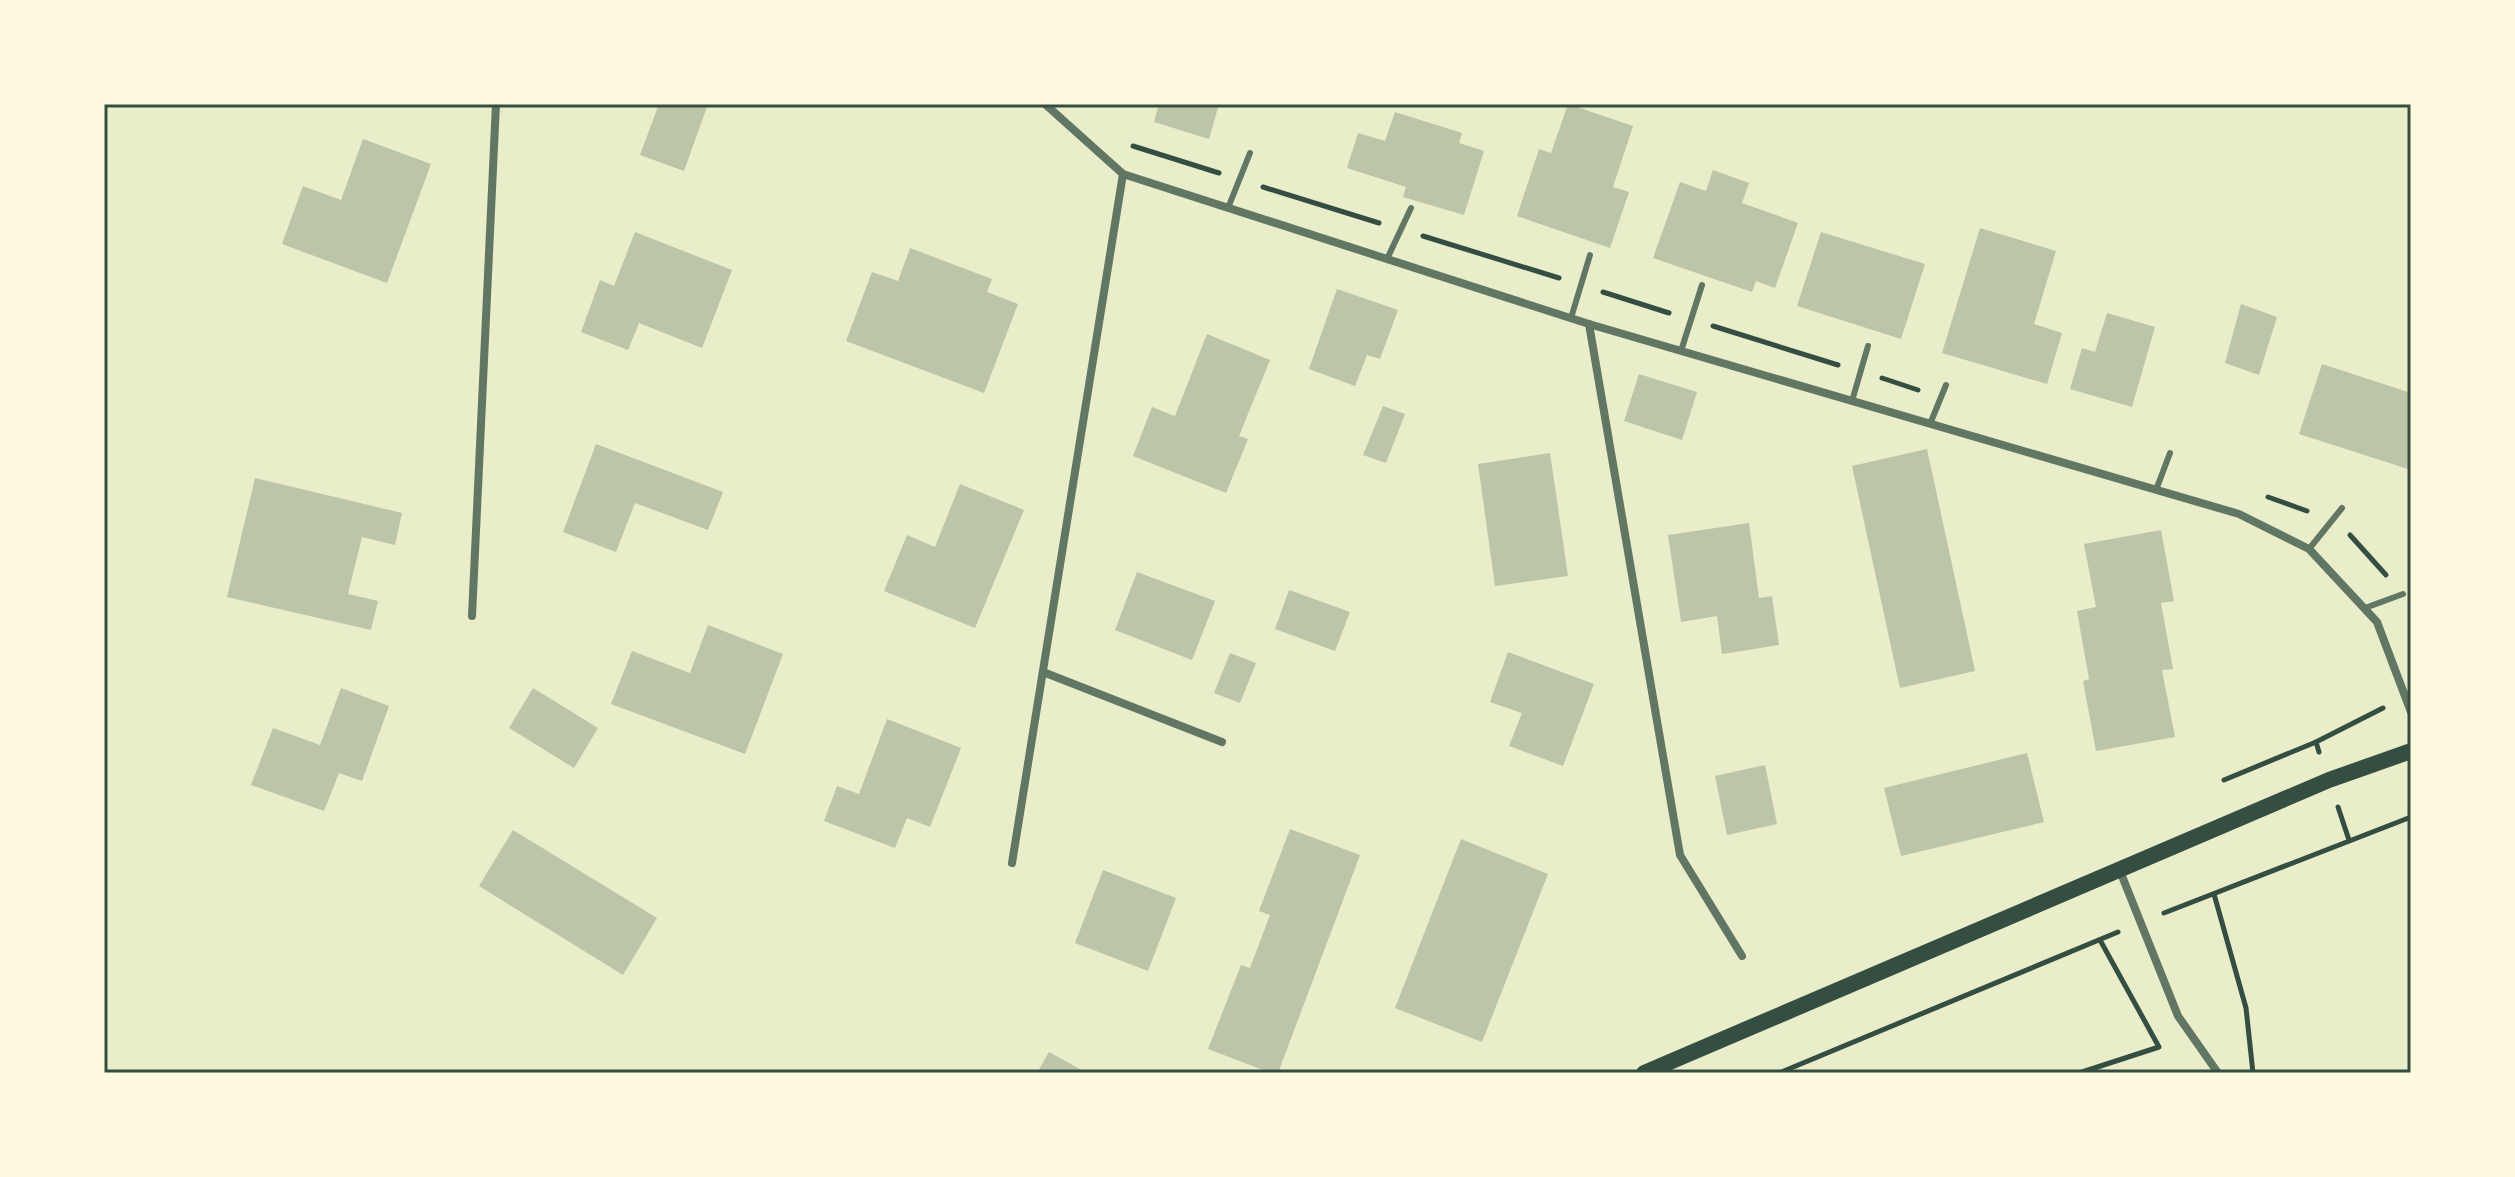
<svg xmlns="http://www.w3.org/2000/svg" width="2515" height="1177" font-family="'Sofia Sans Condensed',sans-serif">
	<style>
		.building { fill: #bcc5a7 }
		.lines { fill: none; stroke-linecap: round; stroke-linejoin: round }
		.path { stroke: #344e41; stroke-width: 5 }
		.service { stroke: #617663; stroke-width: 6 }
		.minor { stroke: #617663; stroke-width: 8 }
		.secondary { stroke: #344e41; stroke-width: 16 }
		.neatline { fill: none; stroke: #344e41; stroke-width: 3 }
	</style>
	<rect width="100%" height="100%" fill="#e9edc9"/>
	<!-- building -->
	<g class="building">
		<polygon points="659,104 708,104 684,171 640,155"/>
		<polygon points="1159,104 1219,104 1209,139 1154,122"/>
		<polygon points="1568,104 1633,126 1613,187 1629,192 1610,248 1517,216 1539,149 1551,153"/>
		<polygon points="1395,112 1462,133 1459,143 1484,151 1464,215 1403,197 1406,187 1347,168 1358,133 1385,141"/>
		<polygon points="363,139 431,164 387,283 282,244 303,186 341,200"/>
		<polygon points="1713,170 1749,183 1742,203 1798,223 1775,288 1756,281 1752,292 1653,258 1680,182 1706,191"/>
		<polygon points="1980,228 2056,251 2034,324 2062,333 2047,384 1942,353"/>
		<polygon points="635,232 732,270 702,348 639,323 628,350 581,332 600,280 614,286"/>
		<polygon points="1821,232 1925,264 1901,339 1797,306"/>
		<polygon points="910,248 992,279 987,292 1018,304 984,393 846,341 872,272 898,281"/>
		<polygon points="1337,289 1398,310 1380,359 1367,355 1355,386 1309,369"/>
		<polygon points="2241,304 2277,317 2259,375 2225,363"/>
		<polygon points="2107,313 2155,327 2132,407 2070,389 2082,348 2095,352"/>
		<polygon points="1207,334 1270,360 1239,436 1248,439 1226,493 1133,456 1152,407 1175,416"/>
		<polygon points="2322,364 2411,393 2411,470 2299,434"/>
		<polygon points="1639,374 1697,392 1682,440 1624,421"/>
		<polygon points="1383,406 1405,414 1386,463 1363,455"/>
		<polygon points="596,444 723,492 708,530 635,503 616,552 563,532"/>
		<polygon points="1927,449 1975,671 1900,688 1852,466"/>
		<polygon points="1550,453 1568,576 1495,586 1478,464"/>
		<polygon points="255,478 402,513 395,545 362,537 348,594 378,601 371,630 227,597"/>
		<polygon points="960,484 1024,510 975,628 884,591 907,535 935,547"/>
		<polygon points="1749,523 1759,598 1772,596 1779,645 1722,654 1717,616 1681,622 1668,535"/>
		<polygon points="2161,530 2174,601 2161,603 2173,669 2162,670 2175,737 2096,751 2083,681 2089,679 2077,611 2096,607 2084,544"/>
		<polygon points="1137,572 1215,601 1192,660 1115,630"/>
		<polygon points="1289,590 1350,612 1335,651 1275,629"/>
		<polygon points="708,625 783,654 745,754 611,704 632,651 690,673"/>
		<polygon points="1508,652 1594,684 1563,766 1509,746 1522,713 1490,702"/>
		<polygon points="1230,653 1256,663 1240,703 1214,693"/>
		<polygon points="341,688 389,706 362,781 339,773 324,811 251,785 273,728 320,745"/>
		<polygon points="533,688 598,728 574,768 509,728"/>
		<polygon points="887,719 961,748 930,827 907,818 895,848 824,821 837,786 859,794"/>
		<polygon points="2027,753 2044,822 1901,856 1884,788"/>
		<polygon points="1765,765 1777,824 1727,835 1715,776"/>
		<polygon points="1290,829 1360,855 1278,1073 1271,1073 1208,1049 1241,965 1250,968 1270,915 1259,911"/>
		<polygon points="513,830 657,918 623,975 479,886"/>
		<polygon points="1461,839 1548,874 1482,1042 1395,1008"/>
		<polygon points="1103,870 1176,898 1148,971 1075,943"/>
		<polygon points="1049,1052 1087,1073 1037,1073"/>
	</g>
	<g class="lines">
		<!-- path -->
		<g class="path">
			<polyline points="1133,146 1219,173"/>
			<polyline points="1263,187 1379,223"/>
			<polyline points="1423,236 1559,278"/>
			<polyline points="1603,292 1669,313"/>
			<polyline points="1713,326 1838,365"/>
			<polyline points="1882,378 1918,390"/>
			<polyline points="2268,497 2307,511"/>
			<polyline points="2350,535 2386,575"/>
			<polyline points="2319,752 2316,742 2383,708"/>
			<polyline points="2224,780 2316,742"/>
			<polyline points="2338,807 2349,840"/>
			<polyline points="2214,894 2246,1008 2253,1073"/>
			<polyline points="2164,913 2411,817"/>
			<polyline points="1779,1073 2118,932"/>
			<polyline points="2079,1073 2159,1047 2100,940"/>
		</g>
		<!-- service -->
		<g class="service">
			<polyline points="1228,208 1250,153"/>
			<polyline points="1387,259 1411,208"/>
			<polyline points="1571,318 1590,255"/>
			<polyline points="1681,351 1702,285"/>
			<polyline points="1852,401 1868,346"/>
			<polyline points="1930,424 1946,385"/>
			<polyline points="2156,490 2170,453"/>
			<polyline points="2309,549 2342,508"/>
			<polyline points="2365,608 2403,594"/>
		</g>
		<!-- minor -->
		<g class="minor">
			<polyline points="1045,104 1123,174 1589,324 2239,514 2309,549 2377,622 2411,712"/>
			<polyline points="1589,324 1680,855 1742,956"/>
			<polyline points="472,616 496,104"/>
			<polyline points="1043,672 1222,742"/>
			<polyline points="1012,863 1123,174"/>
			<polyline points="2120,871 2178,1016 2218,1073"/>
		</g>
		<!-- secondary -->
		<polyline class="secondary" points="1644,1073 2329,780 2411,751"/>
	</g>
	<!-- border -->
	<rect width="2515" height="1177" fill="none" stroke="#fefae0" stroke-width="212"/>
	<rect x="106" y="106" width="2303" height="965" class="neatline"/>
</svg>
